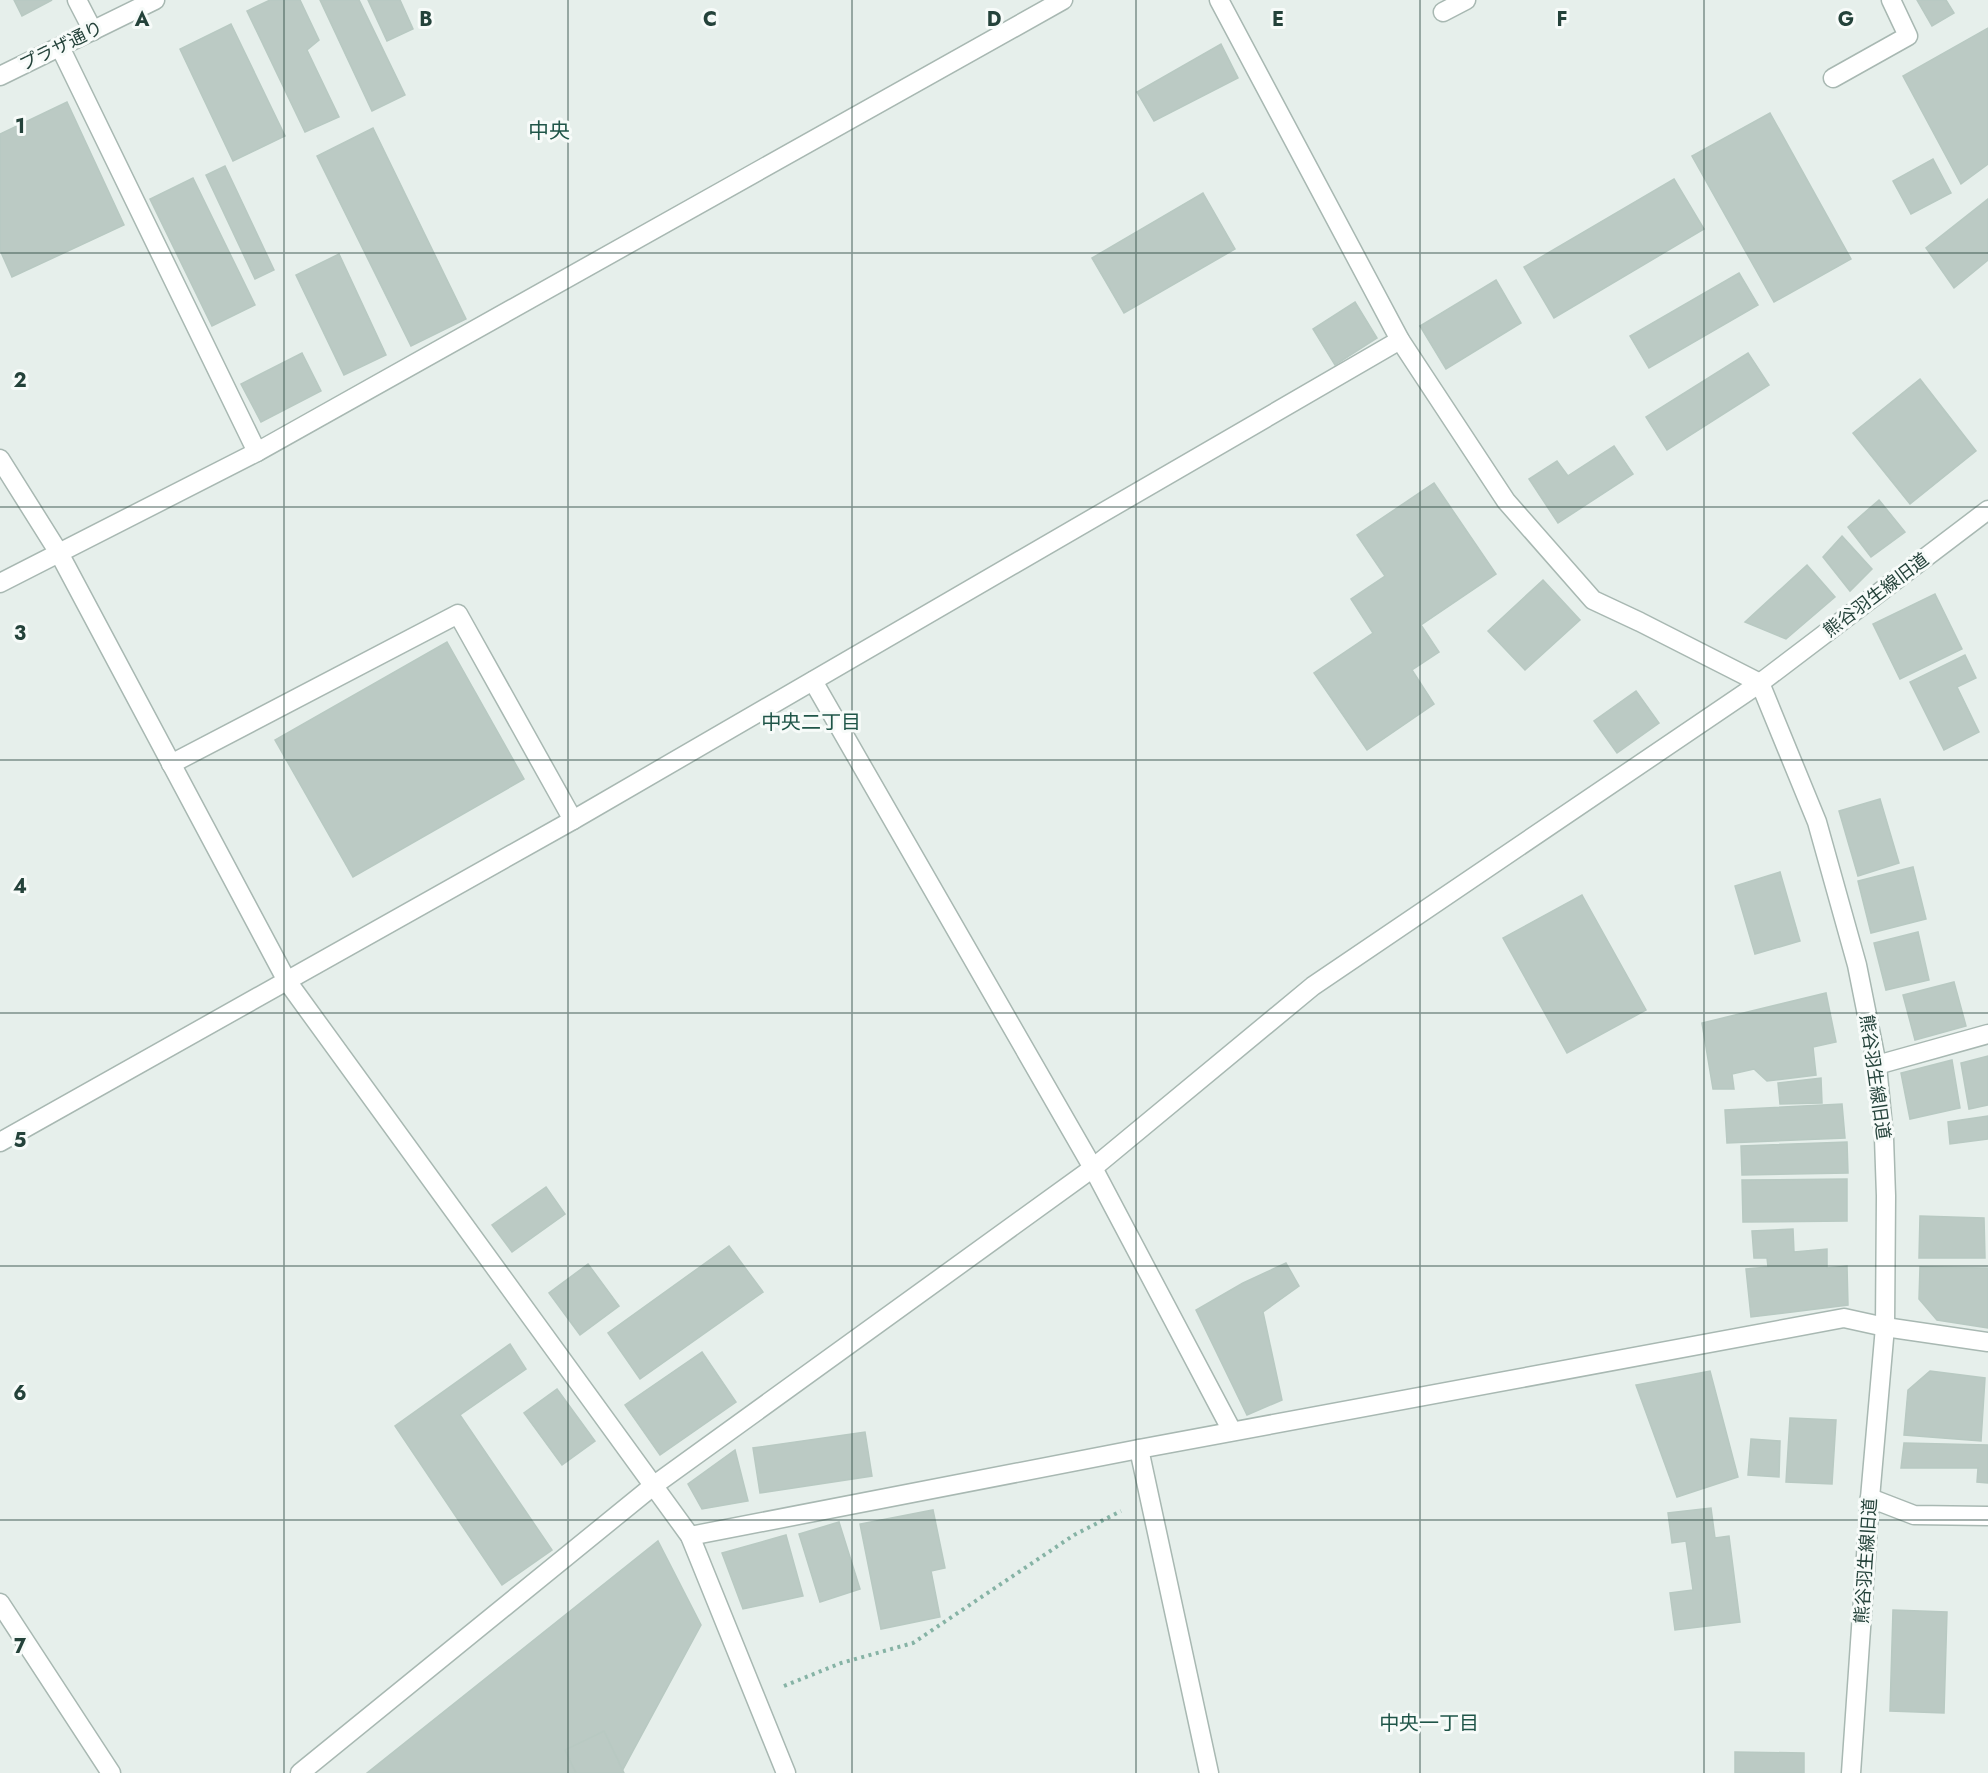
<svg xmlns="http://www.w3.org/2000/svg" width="1988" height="1773" font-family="Jost,'Noto Sans JP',sans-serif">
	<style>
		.building { fill: #bbcac4; stroke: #b8c9c2; stroke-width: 1.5 }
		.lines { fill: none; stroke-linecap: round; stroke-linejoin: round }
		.minor-casing { stroke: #a8b8b2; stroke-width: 21 }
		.path { stroke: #86b3a5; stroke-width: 4; stroke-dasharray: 3 4.5; stroke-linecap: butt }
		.minor { stroke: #fff; stroke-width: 18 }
		.grid { fill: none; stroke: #24423a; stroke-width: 1.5; stroke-opacity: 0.55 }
		.labels { text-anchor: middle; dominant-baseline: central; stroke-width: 6; stroke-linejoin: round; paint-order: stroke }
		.street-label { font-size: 18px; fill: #24423a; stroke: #f7fbf9 }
		.neighbourhood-label { font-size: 20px; fill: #1f5548; stroke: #f7fbf9 }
		.quarter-label { font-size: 21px; fill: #1f5548; stroke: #f7fbf9 }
		.grid-label { font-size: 20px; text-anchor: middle; font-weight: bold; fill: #24423a; stroke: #f7fbf9; stroke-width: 6; stroke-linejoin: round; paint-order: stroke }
	</style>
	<rect width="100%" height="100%" fill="#e6efeb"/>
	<!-- building -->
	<g class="building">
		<polygon points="14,0 52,0 22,16"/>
		<polygon points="270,0 300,0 319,40 307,50 339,117 305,132 247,11"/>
		<polygon points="320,0 359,0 405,95 372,111"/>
		<polygon points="368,0 400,0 413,29 387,41"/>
		<polygon points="1917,0 1946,0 1954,13 1932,26"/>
		<polygon points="231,24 285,136 233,161 180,49"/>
		<polygon points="1988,28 1988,164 1961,184 1903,76"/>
		<polygon points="1221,44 1238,78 1154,121 1137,92"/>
		<polygon points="67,102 124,225 12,277 0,250 0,134"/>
		<polygon points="1770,113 1851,259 1774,302 1692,156"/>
		<polygon points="373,128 466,319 411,346 317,156"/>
		<polygon points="1933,159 1951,193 1911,214 1893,181"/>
		<polygon points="225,166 274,270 255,279 206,175"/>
		<polygon points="193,178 255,305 212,326 150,199"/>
		<polygon points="1674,179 1704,229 1554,318 1524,267"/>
		<polygon points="1203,193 1235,249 1124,313 1092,258"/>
		<polygon points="1988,199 1988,260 1954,288 1926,248"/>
		<polygon points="339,254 386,355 344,375 296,275"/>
		<polygon points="1739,273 1758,305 1649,368 1630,336"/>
		<polygon points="1496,280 1521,323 1446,369 1420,326"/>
		<polygon points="1355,302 1377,338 1335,365 1313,329"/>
		<polygon points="302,353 321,391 261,422 241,384"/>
		<polygon points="1748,353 1769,385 1667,450 1646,417"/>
		<polygon points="1920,379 1976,451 1910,504 1853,433"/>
		<polygon points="1614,446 1633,474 1558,523 1529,479 1557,461 1568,476"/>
		<polygon points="1434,483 1496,574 1421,625 1439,652 1412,670 1434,704 1367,750 1314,673 1373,633 1351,599 1385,576 1357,535"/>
		<polygon points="1879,500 1905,532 1871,557 1848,527"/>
		<polygon points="1842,536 1872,569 1850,591 1823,557"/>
		<polygon points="1807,565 1835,597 1786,639 1745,622"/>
		<polygon points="1543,580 1580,620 1525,670 1488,631"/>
		<polygon points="1935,594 1962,649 1900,679 1873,624"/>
		<polygon points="447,642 524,779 353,877 275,740"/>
		<polygon points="1965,655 1976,678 1957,687 1979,732 1944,750 1910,682"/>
		<polygon points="1636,691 1659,723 1617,753 1594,721"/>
		<polygon points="1880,799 1899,863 1858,876 1839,811"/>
		<polygon points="1913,867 1926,919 1871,933 1858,881"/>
		<polygon points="1780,872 1800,941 1755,954 1735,886"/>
		<polygon points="1582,895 1646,1010 1567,1053 1503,938"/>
		<polygon points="1918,932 1929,980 1886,990 1874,943"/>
		<polygon points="1954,982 1966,1026 1915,1040 1903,995"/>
		<polygon points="1826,993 1836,1042 1813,1047 1816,1075 1767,1081 1754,1069 1732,1074 1734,1089 1713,1089 1702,1023"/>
		<polygon points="1988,1056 1988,1105 1969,1109 1961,1063"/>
		<polygon points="1952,1060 1960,1108 1910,1119 1901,1073"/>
		<polygon points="1821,1078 1822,1103 1780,1104 1778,1083"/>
		<polygon points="1842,1104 1845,1138 1727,1143 1725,1110"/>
		<polygon points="1988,1116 1988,1139 1950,1144 1948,1122"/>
		<polygon points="1847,1142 1848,1173 1742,1175 1741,1146"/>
		<polygon points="1847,1179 1847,1221 1743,1222 1742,1180"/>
		<polygon points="546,1187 565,1214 512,1252 492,1225"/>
		<polygon points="1920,1216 1984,1218 1985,1258 1919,1258"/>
		<polygon points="1793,1229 1794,1252 1827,1249 1827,1268 1847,1266 1848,1305 1751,1317 1746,1269 1768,1267 1767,1258 1754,1258 1752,1231"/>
		<polygon points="729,1246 763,1292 640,1379 608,1333"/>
		<polygon points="1286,1263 1299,1286 1263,1312 1282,1400 1247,1415 1196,1310 1243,1283"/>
		<polygon points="588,1264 619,1306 580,1335 549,1293"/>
		<polygon points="1920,1267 1988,1268 1988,1328 1937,1320 1919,1299"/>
		<polygon points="510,1344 526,1369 460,1415 552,1550 502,1585 395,1426"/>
		<polygon points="702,1352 736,1402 660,1455 625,1405"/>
		<polygon points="1710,1371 1738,1477 1677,1497 1636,1385"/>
		<polygon points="1930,1371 1985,1378 1981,1441 1904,1435 1908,1390"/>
		<polygon points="557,1389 595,1441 562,1465 524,1413"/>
		<polygon points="1790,1418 1836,1420 1832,1484 1786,1482"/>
		<polygon points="865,1432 872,1476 760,1493 753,1448"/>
		<polygon points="1751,1439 1780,1441 1779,1477 1748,1475"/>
		<polygon points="1904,1443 1988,1445 1988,1483 1977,1482 1978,1468 1901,1468"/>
		<polygon points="735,1450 748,1501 702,1509 688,1484"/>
		<polygon points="1711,1508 1715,1538 1729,1536 1740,1622 1675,1630 1670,1593 1693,1590 1686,1541 1672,1543 1668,1513"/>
		<polygon points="933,1510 945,1568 931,1571 940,1617 881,1629 860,1524"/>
		<polygon points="839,1522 860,1589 820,1602 799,1534"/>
		<polygon points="786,1535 803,1596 743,1609 722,1553"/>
		<polygon points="658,1541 701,1625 621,1773 367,1773"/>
		<polygon points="1893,1610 1947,1612 1944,1713 1890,1711"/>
		<polygon points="604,1731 624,1773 576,1773 565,1750"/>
		<polygon points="1735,1752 1804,1753 1804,1773 1735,1773"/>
	</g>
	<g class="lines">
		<!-- minor casing -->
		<g class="minor-casing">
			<g id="minor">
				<polyline points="77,0 93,31"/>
				<polyline points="1219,0 1400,340 1506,501 1593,600 1640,622 1760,683"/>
				<polyline points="1443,12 1466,0"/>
				<polyline points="60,47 257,452"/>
				<polyline points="0,76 155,0"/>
				<polyline points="1833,78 1908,36 1891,0"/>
				<polyline points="0,459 59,553 287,981 690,1536 786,1773"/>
				<polyline points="0,583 257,452 1063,0"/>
				<polyline points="813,681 1093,1168 1232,1431"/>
				<polyline points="1760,683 1817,822 1857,965 1877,1065 1884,1138 1886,1196 1885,1327 1870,1498 1851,1773"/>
				<polyline points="171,764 458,614 573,820"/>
				<polyline points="1877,1065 1988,1034"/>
				<polyline points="0,1142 573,820 1400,340"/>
				<polyline points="1139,1449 1209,1773"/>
				<polyline points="1870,1498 1914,1515 1988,1516"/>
				<polyline points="690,1536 1139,1449 1844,1318 1885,1327 1988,1342"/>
				<polyline points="0,1603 111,1773"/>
				<polyline points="300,1773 653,1486 1093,1168 1313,986 1760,683 1988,510"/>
			</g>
		</g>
		<!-- path -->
		<polyline class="path" points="784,1686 841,1663 913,1643 1074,1535 1121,1511"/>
		<!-- minor -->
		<use href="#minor" class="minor"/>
	</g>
	<!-- grid -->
	<path class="grid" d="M284,0V1773M568,0V1773M852,0V1773M1136,0V1773M1420,0V1773M1704,0V1773M0,253H1988M0,507H1988M0,760H1988M0,1013H1988M0,1266H1988M0,1520H1988"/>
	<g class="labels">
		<!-- street labels -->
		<g class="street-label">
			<text transform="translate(61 46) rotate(-26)">プラザ通り</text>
			<text transform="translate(1876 595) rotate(-37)">熊谷羽生線旧道</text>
			<text transform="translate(1875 1077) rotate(82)">熊谷羽生線旧道</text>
			<text transform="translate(1866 1561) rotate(-86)">熊谷羽生線旧道</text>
		</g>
		<!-- neighbourhood labels -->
		<g class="neighbourhood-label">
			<text x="811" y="722">中央二丁目</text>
			<text x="1429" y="1723">中央一丁目</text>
		</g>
		<!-- quarter labels -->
		<g class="quarter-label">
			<text x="549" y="131">中央</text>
		</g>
	</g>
	<g class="grid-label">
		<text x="142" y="26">A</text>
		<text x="426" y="26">B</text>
		<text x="710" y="26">C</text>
		<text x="994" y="26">D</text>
		<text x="1278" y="26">E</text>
		<text x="1562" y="26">F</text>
		<text x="1846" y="26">G</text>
		<text x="20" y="133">1</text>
		<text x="20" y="387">2</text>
		<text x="20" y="640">3</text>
		<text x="20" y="893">4</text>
		<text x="20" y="1147">5</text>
		<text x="20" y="1400">6</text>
		<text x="20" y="1653">7</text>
	</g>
</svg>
